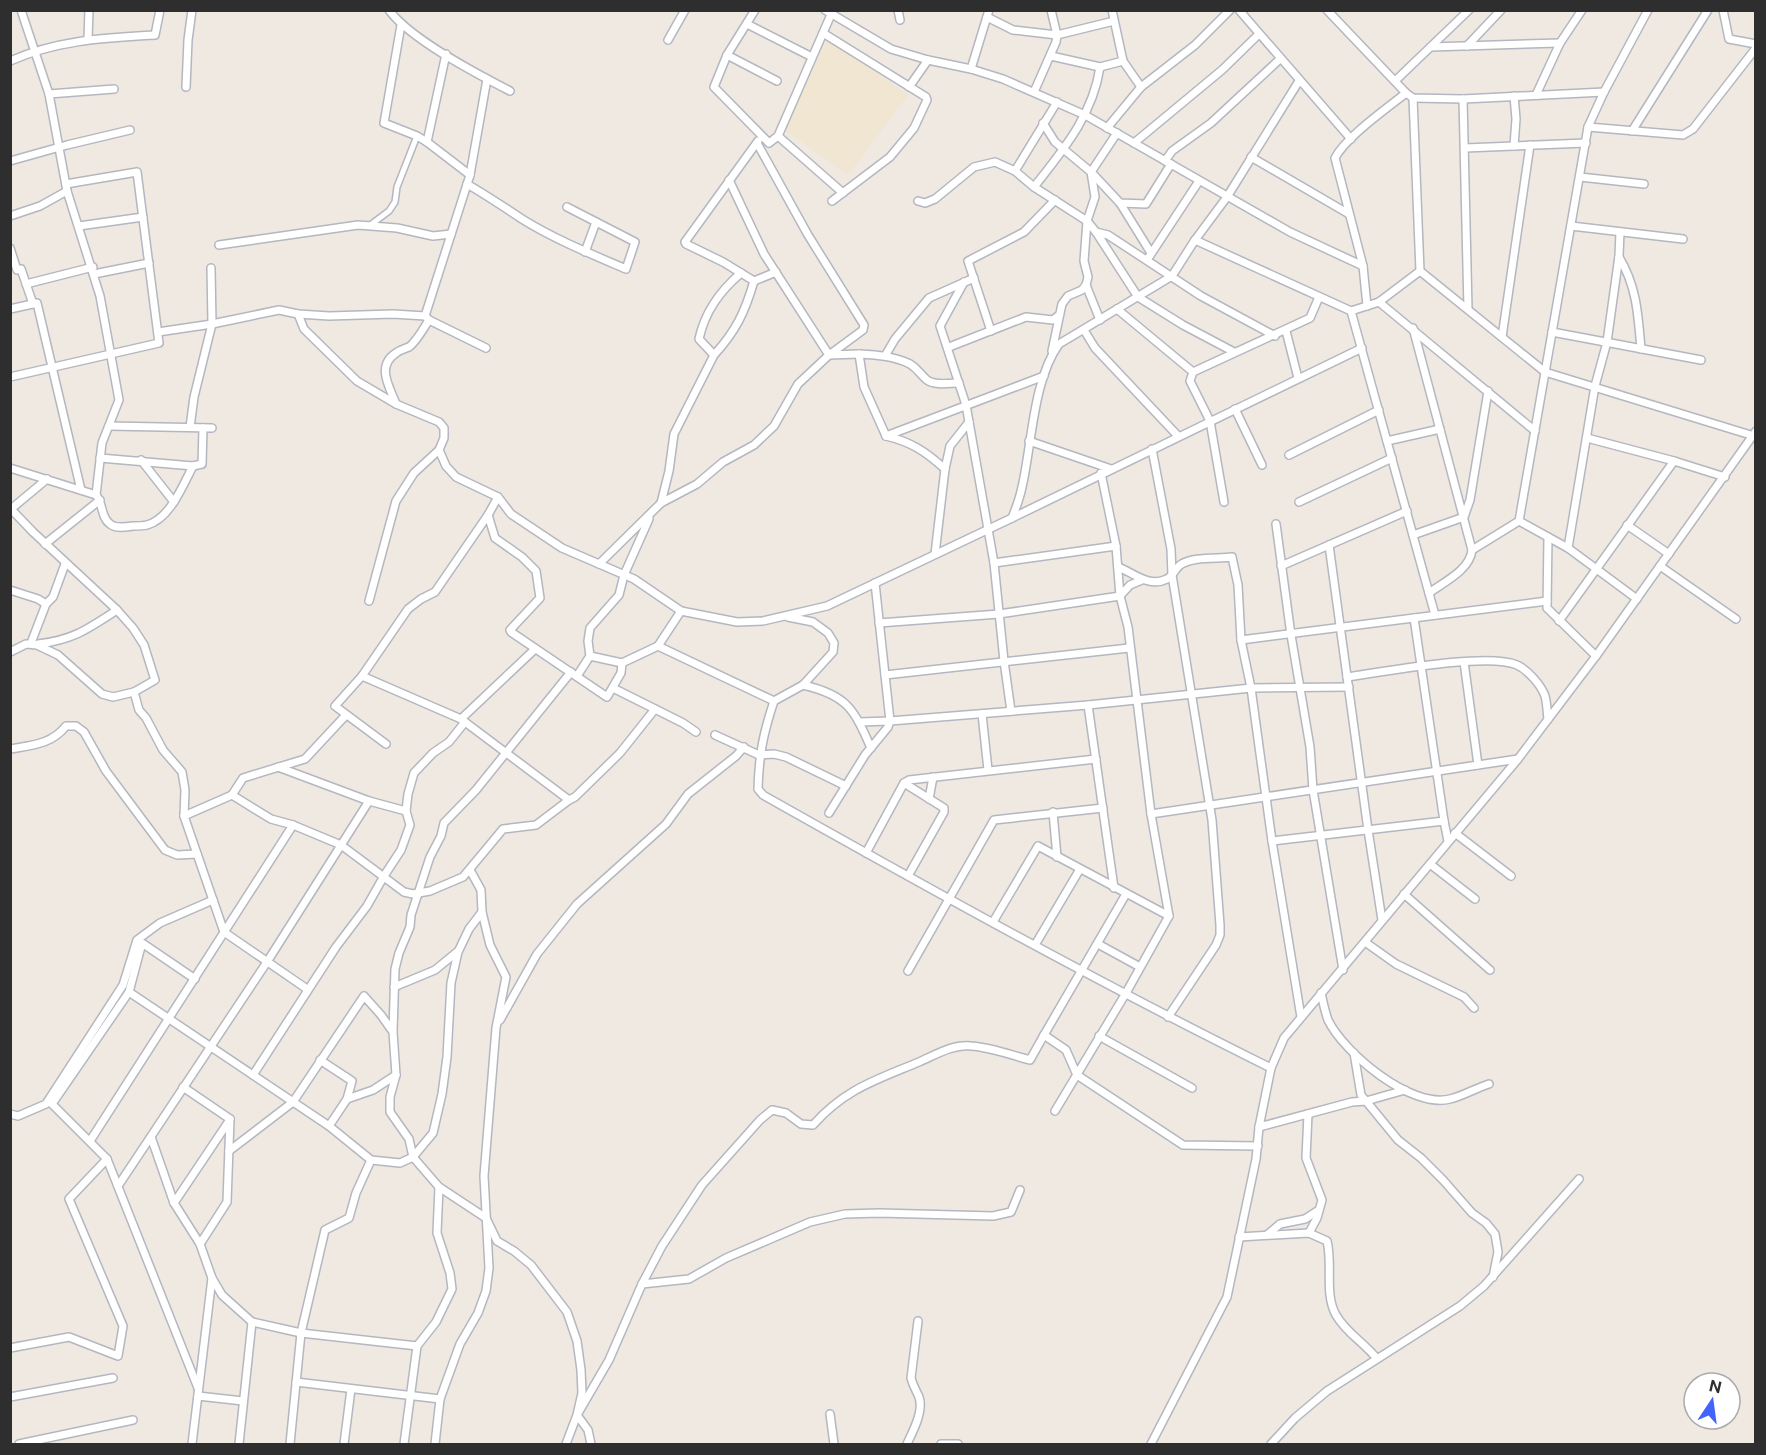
<svg xmlns="http://www.w3.org/2000/svg" width="1766" height="1455" font-family="'Public Sans',sans-serif">
	<style>
		.education { fill: #f0e6d1 }
		.lines { fill: none; stroke-linecap: round; stroke-linejoin: round }
		.pedestrian-casing { stroke: #b4b7c1; stroke-width: 8 }
		.minor-casing { stroke: #b4b7c1; stroke-width: 10 }
		.pedestrian { stroke: #fff; stroke-width: 5 }
		.minor { stroke: #fff; stroke-width: 7 }
	</style>
	<rect width="100%" height="100%" fill="#efe9e1"/>
	<!-- education -->
	<polygon class="education" points="828,38 908,95 848,175 785,130"/>
	<g class="lines">
		<!-- pedestrian casing -->
		<g class="pedestrian-casing">
			<polyline id="pedestrian" points="369,226 389,211 395,202 397,187 417,136"/>
		</g>
		<!-- minor casing -->
		<g class="minor-casing">
			<g id="minor">
				<polyline points="21,10 49,94 67,191 100,296 119,400 102,443 96,495"/>
				<path d="M389,10C410,39 477,74 510,91"/>
				<polyline points="755,10 727,55 714,87 769,143 778,136 833,10"/>
				<polyline points="825,10 891,49 928,60 971,69 1003,79 1085,115 1290,232 1363,266"/>
				<polyline points="898,10 900,20"/>
				<polyline points="1112,10 1123,61 1141,87"/>
				<polyline points="1239,10 1351,139"/>
				<polyline points="1327,10 1406,93 1413,98 1463,99 1604,92"/>
				<polyline points="1723,10 1729,39 1756,44"/>
				<polyline points="987,17 1013,30 1057,35 1114,21"/>
				<polyline points="747,24 812,57"/>
				<polyline points="401,25 384,123 417,136 427,142"/>
				<polyline points="823,33 926,97 927,100 914,128 890,157 832,201"/>
				<polyline points="88,39 89,10"/>
				<polyline points="668,40 685,10"/>
				<polyline points="1467,46 1501,10"/>
				<polyline points="1431,47 1560,43"/>
				<polyline points="446,54 427,142 470,175"/>
				<polyline points="727,55 777,81"/>
				<polyline points="1051,56 1100,67 1123,61"/>
				<path d="M10,61C57,40 104,38 155,35L160,10"/>
				<polyline points="971,69 989,10"/>
				<polyline points="1395,81 1469,10"/>
				<polyline points="186,87 188,40 192,10"/>
				<polyline points="909,87 928,60"/>
				<polyline points="1034,92 1056,42 1057,35 1051,10"/>
				<polyline points="49,94 114,89"/>
				<polyline points="1536,95 1560,43 1582,10"/>
				<polyline points="1413,98 1420,271 1545,372 1754,436"/>
				<polyline points="1463,99 1468,309"/>
				<polyline points="1043,123 1055,142 1091,172 1095,197 1087,221 1084,261 1088,277 1086,285 1082,290 1068,296 1062,304 1052,351"/>
				<polyline points="1588,127 1683,135 1693,129 1756,48"/>
				<polyline points="1107,128 1141,87 1195,45 1230,10"/>
				<polyline points="1632,131 1708,10"/>
				<polyline points="1117,133 1091,172 1120,203 1146,204 1171,164"/>
				<polyline points="778,136 843,193"/>
				<polyline points="1134,143 1222,70 1259,34"/>
				<polyline points="1514,146 1516,119 1514,96"/>
				<polyline points="1465,148 1586,143"/>
				<polyline points="1251,157 1349,214"/>
				<polyline points="10,161 67,145 130,130"/>
				<polyline points="1165,161 1172,151 1211,123 1280,59"/>
				<polyline points="1015,171 1057,102"/>
				<polyline points="1580,177 1644,184"/>
				<polyline points="729,180 764,254 829,355 859,354"/>
				<path d="M467,184C486,195 504,207 522,219C554,239 591,254 626,269L635,242L567,207"/>
				<path d="M1034,187C1063,150 1093,115 1100,67"/>
				<polyline points="918,201 925,203 935,199 974,167 995,162 1015,171 1034,187 1087,221 1096,232 1108,235 1201,296 1275,336"/>
				<polyline points="1120,203 1151,253"/>
				<polyline points="10,216 40,206 67,191"/>
				<polyline points="79,226 143,217"/>
				<polyline points="1571,226 1683,239"/>
				<polyline points="1096,232 1138,297 1183,325 1234,352"/>
				<polyline points="1195,240 1351,311 1379,302 1420,271"/>
				<polyline points="219,245 358,225 397,228 433,236 451,234"/>
				<polyline points="10,248 17,270 21,269 33,304"/>
				<polyline points="585,252 596,222"/>
				<path d="M1619,257C1637,287 1638,315 1641,349"/>
				<polyline points="1147,260 1199,181"/>
				<polyline points="94,274 149,263"/>
				<polyline points="754,281 723,262 686,244 685,242 758,141"/>
				<polyline points="754,281 776,272"/>
				<polyline points="964,282 940,326 966,405 994,563 1116,546"/>
				<polyline points="26,284 93,267"/>
				<polyline points="1086,285 1100,320"/>
				<polyline points="1379,302 1535,431"/>
				<path d="M1367,306L1363,266L1335,158C1346,137 1386,109 1406,93"/>
				<polyline points="10,309 37,303 81,490"/>
				<polyline points="1117,309 1193,372"/>
				<polyline points="1351,311 1435,615"/>
				<polyline points="298,314 304,329 357,381 396,404 439,422 444,428 444,438 439,450 446,466 456,477 498,497 511,514 562,548 634,579 681,611 737,622 763,621 827,606 1012,518 1362,348"/>
				<polyline points="425,316 470,175 487,79"/>
				<path d="M1413,328L1472,550C1470,570 1444,582 1429,593"/>
				<polyline points="1084,330 1095,348 1178,436"/>
				<polyline points="991,331 968,261 1024,232 1055,200"/>
				<polyline points="1286,331 1298,378"/>
				<polyline points="158,332 212,324 279,310 298,314 329,316 393,314 425,316 429,320 486,348"/>
				<polyline points="1552,332 1701,360"/>
				<polyline points="1502,337 1530,145"/>
				<polyline points="949,347 1026,317 1053,320 1058,316"/>
				<path d="M714,355C736,331 745,312 754,281"/>
				<polyline points="885,356 895,339 929,298 974,278"/>
				<polyline points="1193,372 1310,318 1319,297"/>
				<polyline points="1193,372 1190,381 1210,421 1224,502"/>
				<polyline points="10,377 159,343 137,172 66,184"/>
				<path d="M396,404C389,386 376,366 396,353C400,350 404,349 409,347C417,341 423,329 429,320"/>
				<polyline points="1235,409 1262,465"/>
				<polyline points="109,426 212,428"/>
				<polyline points="190,427 194,397 212,324 211,268"/>
				<path d="M886,436L864,387L859,354C876,355 894,356 910,364C918,369 920,374 927,380C935,386 950,383 959,383"/>
				<polyline points="886,436 1044,376"/>
				<path d="M886,436C911,442 925,451 945,469"/>
				<polyline points="1587,438 1674,461"/>
				<polyline points="1029,441 1111,469"/>
				<polyline points="1387,441 1440,429"/>
				<polyline points="1152,449 1171,549 1172,575 1212,820 1220,925 1220,935 1216,945 1168,1017"/>
				<polyline points="1289,455 1379,410"/>
				<polyline points="100,458 193,466 202,464 203,428"/>
				<polyline points="141,460 174,502"/>
				<path d="M10,468L96,495C103,503 101,518 110,524C116,529 126,527 133,526C137,526 143,526 147,525C170,519 183,485 193,466"/>
				<polyline points="1101,473 1116,546 1120,596 1128,627 1151,814 1169,916"/>
				<polyline points="1299,502 1392,458"/>
				<path d="M661,503L669,471L674,434L714,355L699,339C705,311 720,291 741,273"/>
				<polyline points="10,508 33,532 117,610 133,628 144,645 155,680 134,692 139,710 146,718 163,750 182,772 185,790 184,816 224,932 307,989"/>
				<polyline points="11,509 47,479"/>
				<polyline points="488,515 495,538 522,557 536,571 540,598 510,630 511,632 607,697 621,673 622,663 658,646 681,611"/>
				<path d="M1012,518C1016,508 1020,497 1022,487C1032,444 1033,380 1059,344L1172,276L1195,240L1227,197L1299,81"/>
				<polyline points="1519,521 1568,548 1637,599"/>
				<polyline points="1276,524 1291,635 1310,747 1313,790 1343,970"/>
				<polyline points="1627,525 1669,554"/>
				<polyline points="1413,535 1464,517 1470,500 1488,391"/>
				<polyline points="1548,537 1547,608 1596,656"/>
				<polyline points="45,544 100,500"/>
				<polyline points="1329,545 1368,830 1382,920"/>
				<polyline points="1568,548 1595,386 1607,342 1619,256 1620,232"/>
				<polyline points="1472,550 1519,521 1588,127 1604,92 1648,10"/>
				<polyline points="935,554 945,469 950,446 969,422"/>
				<polyline points="994,563 1004,661 1011,711"/>
				<polyline points="599,564 661,503 697,484 723,462 754,445 774,426 798,384 829,355 863,330 864,325 808,235 757,143"/>
				<polyline points="1281,566 1407,511"/>
				<polyline points="1660,566 1736,619"/>
				<polyline points="10,590 38,599 46,604 31,643"/>
				<polyline points="369,601 396,501 414,473 439,450"/>
				<polyline points="46,604 53,597 65,564"/>
				<path d="M788,617L813,622L828,633L834,643L833,652L803,685L774,701C763,734 759,755 758,789L763,795C930,889 1099,983 1271,1068"/>
				<polyline points="1414,618 1444,821 1448,841"/>
				<polyline points="1559,621 1674,461 1725,477"/>
				<polyline points="879,623 999,614 1120,596 1130,585 1142,580"/>
				<polyline points="1241,640 1547,601"/>
				<path d="M38,644C73,640 88,629 117,610"/>
				<polyline points="658,646 774,701"/>
				<polyline points="10,652 26,644 37,645 58,655 102,694 113,697 134,692"/>
				<polyline points="590,656 622,663"/>
				<polyline points="1464,662 1478,765"/>
				<polyline points="885,675 1129,648"/>
				<polyline points="362,676 461,719 569,800 575,797 620,753 655,709"/>
				<polyline points="577,676 590,656 588,641 590,628 619,595 624,575 649,519"/>
				<path d="M1347,677C1383,672 1488,652 1517,665C1528,670 1541,685 1545,696C1547,703 1547,712 1548,719"/>
				<path d="M803,685C847,695 854,709 871,748"/>
				<polyline points="613,688 683,723 696,732"/>
				<polyline points="1088,705 1114,888"/>
				<polyline points="982,714 988,770"/>
				<polyline points="461,719 535,649"/>
				<path d="M859,722L890,721L1088,705L1251,688L1241,640L1238,585L1232,557C1218,559 1193,556 1180,565C1175,569 1173,576 1167,579C1149,588 1134,573 1118,567"/>
				<polyline points="715,735 759,755 774,754 786,757 846,786"/>
				<polyline points="386,744 335,706 362,676 408,609 421,599 435,592 488,515 498,497"/>
				<path d="M10,749C33,745 52,744 66,726H76L84,732L106,771L165,850L177,855L197,854"/>
				<polyline points="278,767 369,801 406,811"/>
				<polyline points="904,783 944,808 944,812 908,876"/>
				<polyline points="232,795 271,819 293,825 341,845 404,892 413,894 430,891 463,877 503,829 536,825 569,800"/>
				<polyline points="929,799 933,777"/>
				<polyline points="1053,812 1057,857"/>
				<polyline points="829,813 865,755 888,727 890,721 875,583"/>
				<polyline points="1151,814 1518,759"/>
				<polyline points="184,816 232,795 243,778 305,759 346,715"/>
				<polyline points="1455,833 1511,876"/>
				<polyline points="1272,841 1444,821"/>
				<polyline points="866,853 904,783 909,780 1096,759"/>
				<polyline points="1430,864 1475,899"/>
				<polyline points="1126,894 1044,1035 1066,1050 1077,1075 1183,1145 1258,1146"/>
				<polyline points="1404,894 1490,970"/>
				<polyline points="993,922 1038,846 1169,916 1126,993 1055,1111"/>
				<polyline points="1365,942 1396,964 1464,997 1474,1008"/>
				<polyline points="1098,944 1140,967"/>
				<polyline points="1035,945 1080,869"/>
				<polyline points="908,971 994,820 1103,808"/>
				<polyline points="195,979 142,943 129,992 52,1104 107,1159 198,1388"/>
				<polyline points="394,987 435,970 457,952"/>
				<polyline points="129,992 329,1126 371,1160 400,1163 413,1157 433,1133 442,1094 447,1057 451,983 458,952 469,929 482,912 481,890 470,870"/>
				<path d="M1321,993C1323,1002 1325,1012 1328,1020C1344,1053 1411,1109 1450,1099C1463,1096 1476,1088 1489,1084"/>
				<polyline points="1301,1017 1272,841 1251,688 1349,687"/>
				<polyline points="500,1020 537,954 577,904 666,824 688,794 736,756 744,747"/>
				<polyline points="393,1031 395,969 399,953 410,927 411,915 430,857 441,836 444,823 476,790 571,672"/>
				<polyline points="1099,1036 1192,1088"/>
				<polyline points="1354,1053 1361,1095 1366,1101 1405,1090"/>
				<polyline points="320,1060 352,1081 347,1099"/>
				<polyline points="253,1075 336,947 367,906 384,876 401,850 410,825 406,811 408,794 414,773 433,753 449,742 465,722"/>
				<polyline points="183,1087 230,1119"/>
				<polyline points="10,1114 18,1116 46,1104 123,985 137,940 160,923 213,900"/>
				<polyline points="1308,1114 1306,1158 1322,1200 1317,1218 1309,1233"/>
				<polyline points="329,1126 347,1099 373,1090 396,1075"/>
				<polyline points="1259,1127 1352,1102 1366,1101 1398,1140 1421,1158 1443,1180 1472,1213 1486,1223 1495,1234 1498,1252 1493,1277"/>
				<polyline points="151,1137 174,1203 200,1244 212,1278 222,1295 252,1322 301,1333 417,1346 404,1444"/>
				<polyline points="90,1141 293,825"/>
				<polyline points="229,1151 293,1102 364,996 381,1015 393,1032 396,1075 390,1097 390,1112 409,1139 413,1157 439,1187 437,1233 450,1273 452,1289 436,1322 417,1346"/>
				<polyline points="118,1186 267,962 369,801"/>
				<polyline points="439,1187 486,1218 497,1241 514,1251 531,1265 567,1312 577,1341 581,1370 582,1393 577,1415 588,1430 591,1444"/>
				<polyline points="174,1203 229,1121"/>
				<polyline points="1267,1235 1280,1224 1305,1219 1319,1210"/>
				<path d="M1239,1237L1309,1233L1327,1241C1333,1264 1324,1294 1336,1315C1346,1333 1365,1343 1377,1359"/>
				<polyline points="200,1244 227,1202 230,1119"/>
				<polyline points="642,1284 689,1279 726,1258 810,1222 845,1214 879,1213 993,1216 1011,1212 1020,1190"/>
				<polyline points="10,1348 69,1337 118,1356 123,1326 69,1199 107,1159"/>
				<polyline points="296,1382 440,1399"/>
				<polyline points="198,1396 243,1401"/>
				<polyline points="10,1397 113,1378"/>
				<polyline points="830,1414 834,1444"/>
				<polyline points="19,1444 133,1420"/>
				<polyline points="192,1444 212,1278"/>
				<polyline points="239,1444 252,1322"/>
				<polyline points="290,1444 301,1333 325,1230 349,1218 356,1193 371,1160"/>
				<polyline points="344,1444 351,1389"/>
				<polyline points="435,1444 440,1399 460,1344 478,1313 486,1291 489,1268 484,1176 496,1028 506,977 490,945 482,912"/>
				<path d="M566,1444L577,1415L609,1360L642,1284L662,1246L702,1185L760,1120L772,1110L786,1113L801,1124L813,1125C845,1089 876,1080 919,1062C935,1055 953,1044 971,1046C990,1047 1011,1055 1030,1060L1044,1035"/>
				<path d="M907,1444C913,1431 924,1411 919,1397C916,1390 913,1386 911,1378L918,1321"/>
				<polyline points="941,1444 958,1444"/>
				<polyline points="1151,1444 1227,1297 1256,1159 1259,1127 1271,1068 1284,1038 1518,759 1596,656 1756,431"/>
				<polyline points="1271,1444 1295,1418 1327,1391 1460,1306 1484,1286 1579,1179"/>
			</g>
		</g>
		<!-- pedestrian -->
		<use href="#pedestrian" class="pedestrian"/>
		<!-- minor -->
		<use href="#minor" class="minor"/>
	</g>
	<!-- border -->
	<rect width="1766" height="1455" fill="none" stroke="#2e2e2e" stroke-width="24"/>
	<!-- north arrow -->
	<g transform="translate(1712 1401) rotate(13)"><circle r="28" fill="#ffffff" stroke="#ababab" stroke-width="1.5"/>
	<path d="M0-4.5L10 22L0 15L-10 22Z" fill="#4264fb"/>
	<text y="-9" font-size="16" font-weight="bold" text-anchor="middle" fill="#2e2e2e">N</text>
	</g>
</svg>
